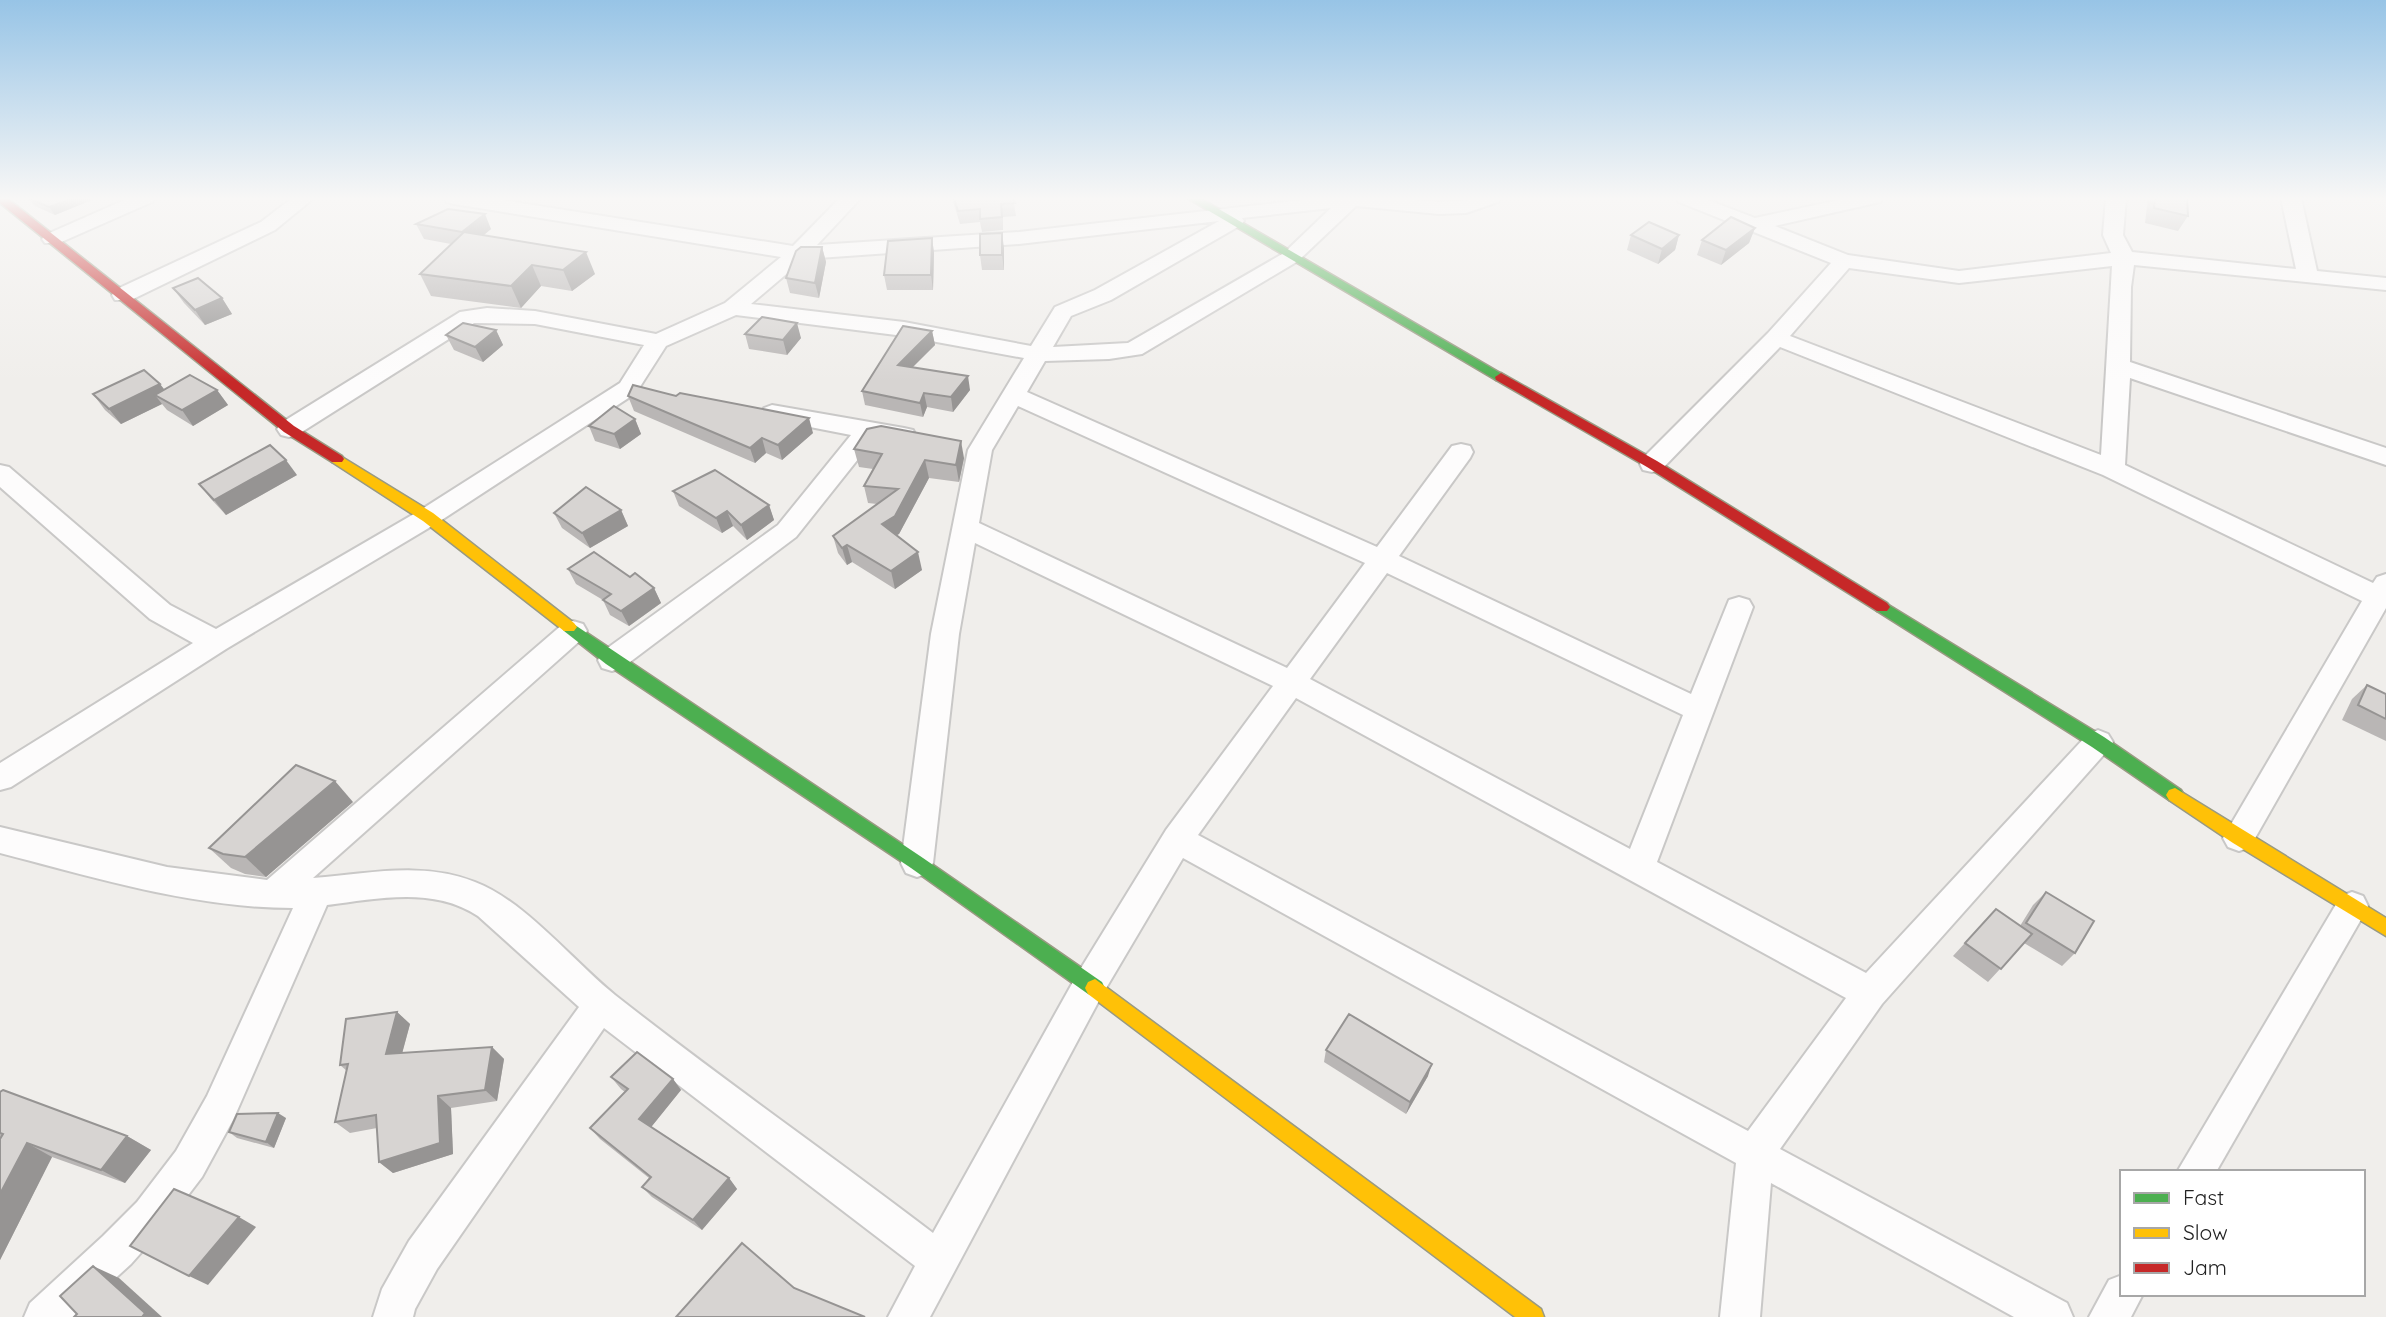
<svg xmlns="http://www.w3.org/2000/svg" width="2386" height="1317" font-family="Quicksand,sans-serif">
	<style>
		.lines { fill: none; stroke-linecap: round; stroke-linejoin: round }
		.street-casing { stroke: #c9c8c7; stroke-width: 4 }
		.fast-casing { stroke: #999a82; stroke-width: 3 }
		.slow-casing { stroke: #999a82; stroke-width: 3 }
		.jam-casing { stroke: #999a82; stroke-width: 3 }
		.street { fill: #fdfcfc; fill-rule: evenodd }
		.fast { fill: #4caf50; fill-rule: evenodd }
		.slow { fill: #ffc107; fill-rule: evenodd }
		.jam { fill: #c62828; fill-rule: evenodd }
		.wall { fill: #b9b6b5 }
		.shaded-wall { fill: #969493 }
		.building { fill: #d7d4d2; stroke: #969493; stroke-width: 2 }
	</style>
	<rect width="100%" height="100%" fill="#f0eeeb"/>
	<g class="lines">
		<!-- street casing -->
		<g class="street-casing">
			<g id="street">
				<polygon points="129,198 155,198 152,202 59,243 45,243 42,239 45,235"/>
				<polygon points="292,198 314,198 275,230 131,300 115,300 112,295 115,290 261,222"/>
				<path d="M444,198H489L793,246L840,198H861L817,245L1019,232L1320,198H1390L1439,202L1501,198L1498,202L1466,213L1439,214L1356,206L1298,261L1142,354L1109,359L1045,361L1027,392L1377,547L1452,446L1461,444L1470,446L1473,452L1470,458L1399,556L1691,694L1729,600L1739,597L1749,600L1753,607L1657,862L1866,973L2088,734L2098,730L2108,734L2113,742L2108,750L1882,1004L1780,1149L2067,1303L2073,1317H2014L1771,1183L1760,1317H1720L1736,1163L1183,858L1102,995L930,1317H888L915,1266L604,1028L437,1269L415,1309L413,1317H373L382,1289L409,1241L579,1007L478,916C433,886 377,899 327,905L233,1120L202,1177L163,1228L131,1264L73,1317H24L30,1303L103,1236L137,1202L176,1151L207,1096L293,908C194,908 97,878 0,853V827L167,867L267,880L563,624L573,621L583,624L587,631L583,638L313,878C369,874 421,861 475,882C525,901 573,961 615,995C719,1077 828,1153 933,1233L1078,973L1166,830L1273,686L975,543L959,634L933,863L928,873L917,877L906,873L901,863L931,634L968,450L1024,358L904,336L736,315L666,346L636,393L437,523L226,649L11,787L0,790V763L193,643L150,619L0,487V465L9,467L170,605L216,629L419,511L620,383L644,345L535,324L474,323L297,435L289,437L281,435L277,429L281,423L460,312L487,308L535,311L656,334L725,303L781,257L454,204L447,202ZM1331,208L1284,253L1128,343L1053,347L1071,316L1111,300L1241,225L1244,221L1242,218ZM1219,221L1095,290L1055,307L1031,346L904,322L751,304L804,259L1019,244ZM1018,406L1365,563L1287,668L979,523L992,450ZM1387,573L1683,715L1630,849L1310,679ZM1296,698L1846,998L1748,1131L1198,835Z"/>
				<path d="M1676,198H1703L1755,218L1848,198H1883L1880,202L1775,226L1848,255L1959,271L2111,253L2103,235L2106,198H2126L2123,235L2132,252L2296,269L2281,198H2301L2317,271L2386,278V290L2134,265L2131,287L2130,362L2386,448V465L2130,378L2125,465L2373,583L2377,577L2386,574V608L2250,847L2239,851L2228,847L2223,838L2362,601L2103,475L1780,347L1661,470L1652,472L1643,470L1640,464L1643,458L1768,333L1831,263L1679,202ZM2112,266L2101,455L1790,336L1849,268L1959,283Z"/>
				<polygon points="772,405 904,428 913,430 916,436 913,442 904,444 874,439 796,537 622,668 612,671 602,668 598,660 602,652 778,525 851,435 764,418 760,413 764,408"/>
				<polygon points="2352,892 2363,896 2368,906 2363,916 2216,1172 2177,1172 2341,896"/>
				<polygon points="2122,1275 2122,1294 2143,1294 2131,1317 2089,1317 2109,1280"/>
			</g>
		</g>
		<!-- fast casing -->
		<g class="fast-casing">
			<g id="fast">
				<polygon points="1187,198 1200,198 1507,377 1506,380 1496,380"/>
				<polygon points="1882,601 2104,737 2181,790 2184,795 2181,800 2175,802 2169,800 2092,747 1877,611 1874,607"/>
				<polygon points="569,621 923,858 1102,982 1105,988 1102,994 1095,997 1088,994 911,868 606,664 564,631 561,627 564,623"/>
			</g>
		</g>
		<!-- slow casing -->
		<g class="slow-casing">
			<g id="slow">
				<polygon points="337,454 433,513 574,623 577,627 574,631 564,631 423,521 332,462 330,459 332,456"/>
				<polygon points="2175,788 2386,918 2386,936 2233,843 2169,800 2166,795 2169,790"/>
				<polygon points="1095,979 1541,1309 1544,1317 1515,1317 1088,994 1085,988 1088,982"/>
			</g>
		</g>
		<!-- jam casing -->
		<g class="jam-casing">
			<g id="jam">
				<polygon points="0,198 7,198 294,426 342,456 344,459 342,462 332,462 284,432 0,203"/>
				<polygon points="1501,373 1657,461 1887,603 1890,607 1887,611 1877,611 1647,467 1496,380 1495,377"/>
			</g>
		</g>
		<!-- street -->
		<use href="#street" class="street"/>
		<!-- fast -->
		<use href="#fast" class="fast"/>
		<!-- slow -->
		<use href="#slow" class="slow"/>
		<!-- jam -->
		<use href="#jam" class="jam"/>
	</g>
	<!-- wall -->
	<g class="wall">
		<polygon points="27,198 90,198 92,200 55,215 35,206"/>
		<polygon points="952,198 1013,198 1016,216 1003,217 1003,230 982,232 980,222 960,224"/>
		<polygon points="2148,198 2187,198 2188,216 2178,231 2145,223"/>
		<polygon points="416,224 491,229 484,235 595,274 572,291 541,286 521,308 431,296 420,274 451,244 424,239"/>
		<polygon points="1755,228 1749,243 1721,265 1697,255 1702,240"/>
		<polygon points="1631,235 1679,235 1675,250 1658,264 1627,250"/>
		<polygon points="932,238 934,253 933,290 887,290 884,275"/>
		<polygon points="822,247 826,262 819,298 790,293 786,278"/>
		<polygon points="1004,248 1004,270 982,270 980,255"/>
		<polygon points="173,288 222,298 232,314 205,325 184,303"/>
		<polygon points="496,330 503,345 483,362 454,350 446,335"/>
		<polygon points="932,331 935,345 912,367 970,390 953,412 927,407 923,417 865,405 862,391"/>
		<polygon points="745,334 801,338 787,355 749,349"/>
		<polygon points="165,390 217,390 228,405 193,426 167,410 162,404 121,424 105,410 93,394"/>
		<polygon points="628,396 813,433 782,460 766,453 755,463 634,411"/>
		<polygon points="635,419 641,434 620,449 595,441 589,426"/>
		<polygon points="854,449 964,458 959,482 929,478 899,534 896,535 922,570 895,589 852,562 847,565 838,553 833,536 877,504 868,503 864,486 873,469 859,467"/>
		<polygon points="297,475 226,515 211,499 199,484"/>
		<polygon points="673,491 769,505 774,520 747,540 733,526 722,533 679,506"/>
		<polygon points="621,510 628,526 590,548 562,528 554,513"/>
		<polygon points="568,569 630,577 654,588 661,603 629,626 610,615 603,600 576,584"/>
		<polygon points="2367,685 2386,694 2386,741 2342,720 2352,699"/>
		<polygon points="353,802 266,877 245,874 231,868 209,848"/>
		<polygon points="2046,892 2075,953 2062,966 2024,943 1988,982 1953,956 1996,909 2020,926 2033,905"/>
		<polygon points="397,1012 410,1024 402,1053 492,1047 504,1059 497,1101 451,1108 453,1154 393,1173 379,1162 377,1128 350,1133 335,1122 347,1071 340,1065"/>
		<polygon points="1326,1050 1428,1076 1406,1114 1324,1062"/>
		<polygon points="611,1077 673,1079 681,1090 651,1127 729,1178 737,1189 702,1230 652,1197 642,1187 649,1178 600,1139 590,1128 625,1092 621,1089"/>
		<polygon points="0,1092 127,1136 151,1150 125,1183 52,1157 0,1260"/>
		<polygon points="286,1118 274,1148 237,1138 229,1132"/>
	</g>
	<!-- shaded-wall -->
	<g class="shaded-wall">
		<polygon points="74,198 90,198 92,200 55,215 49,207"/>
		<polygon points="485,214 491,229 469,247 462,232"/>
		<polygon points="1755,228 1749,243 1721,265 1726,250"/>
		<polygon points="1002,233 1004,248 1004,270 1002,255"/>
		<polygon points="1679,235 1675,250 1658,264 1662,249"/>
		<polygon points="932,238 934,253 933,290 931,275"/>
		<polygon points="822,247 826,262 819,298 815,283"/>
		<polygon points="586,252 595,274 572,291 563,270"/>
		<polygon points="532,265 541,286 521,308 511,286"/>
		<polygon points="222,298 232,314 205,325 195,310"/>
		<polygon points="797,323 801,338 787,355 783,340"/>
		<polygon points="496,330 503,345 483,362 475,347"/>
		<polygon points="932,331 935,345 901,379 898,365"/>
		<polygon points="968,376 970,390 953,412 951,397"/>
		<polygon points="160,384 172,399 155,395 162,404 121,424 109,409"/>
		<polygon points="217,390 228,405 193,426 182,410"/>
		<polygon points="924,393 927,407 923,417 920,403"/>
		<polygon points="809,418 813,433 782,460 778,445"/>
		<polygon points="635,419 641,434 620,449 614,434"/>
		<polygon points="762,438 766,453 755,463 750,448"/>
		<polygon points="961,441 964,458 959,482 956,465"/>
		<polygon points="286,460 297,475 226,515 214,500"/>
		<polygon points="925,460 929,478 899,534 886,541 882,524"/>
		<polygon points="769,505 774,520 747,540 741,525"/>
		<polygon points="621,510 628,526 590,548 582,533"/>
		<polygon points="727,511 733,526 722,533 716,518"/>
		<polygon points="847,545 852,562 847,565 842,548"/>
		<polygon points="918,552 922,570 895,589 891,571"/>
		<polygon points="654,588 661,603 629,626 621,611"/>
		<polygon points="335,781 353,802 266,877 245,857"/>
		<polygon points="397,1012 410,1024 399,1065 386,1054"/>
		<polygon points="492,1047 504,1059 497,1101 485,1090"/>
		<polygon points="1432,1064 1428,1076 1406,1114 1410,1102"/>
		<polygon points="673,1079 681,1090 648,1131 639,1119"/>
		<polygon points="438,1096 451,1108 453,1154 393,1173 379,1162"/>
		<polygon points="278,1113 286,1118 274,1148 266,1142"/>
		<polygon points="127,1136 151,1150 125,1183 101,1170"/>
		<polygon points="27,1143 52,1157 0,1260 0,1194"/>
		<polygon points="729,1178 737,1189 702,1230 693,1220"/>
		<polygon points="239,1217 256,1227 208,1285 189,1276"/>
		<polygon points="93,1266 119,1278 162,1317 142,1317"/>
	</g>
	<!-- building -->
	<g class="building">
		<polygon points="28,198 74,198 49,207"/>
		<polygon points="954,198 1013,198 1015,203 1001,204 1002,217 980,219 980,209 958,211"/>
		<polygon points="2155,198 2187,198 2188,216 2154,208"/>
		<polygon points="448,209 485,214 462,232 416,224"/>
		<polygon points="1731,217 1755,228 1726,250 1702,240"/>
		<polygon points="1649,222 1679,235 1662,249 1631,235"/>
		<polygon points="464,232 586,252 563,270 532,265 511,286 420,274"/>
		<polygon points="1002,233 1002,255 980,255 980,234"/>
		<polygon points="932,238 931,275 884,275 888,241"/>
		<polygon points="801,247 822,247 815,283 786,278 796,251"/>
		<polygon points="198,278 222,298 195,310 173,288"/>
		<polygon points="762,317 797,323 783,340 745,334"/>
		<polygon points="463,323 496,330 475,347 446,335"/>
		<polygon points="903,326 932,331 898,365 968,376 951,397 924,393 920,403 862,391"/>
		<polygon points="144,370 160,384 109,409 93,394"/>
		<polygon points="190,375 217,390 182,410 155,395"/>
		<polygon points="633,385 676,396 680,393 809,418 778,445 762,438 750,448 628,396"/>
		<polygon points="614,406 635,419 614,434 589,426"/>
		<polygon points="881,426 961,441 956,465 925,460 895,516 882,524 918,552 891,571 847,545 842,548 833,536 898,489 864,486 882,454 854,449 867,429"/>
		<polygon points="270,445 286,460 214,500 199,484"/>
		<polygon points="715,470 769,505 741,525 727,511 716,518 673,491"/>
		<polygon points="586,487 621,510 582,533 554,513"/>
		<polygon points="594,552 630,577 635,573 654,588 621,611 603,600 611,594 568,569"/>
		<polygon points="2367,685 2386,694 2386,719 2358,705"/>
		<polygon points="296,765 335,781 245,857 223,854 209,848"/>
		<polygon points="2046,892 2094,921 2075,953 2026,923"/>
		<polygon points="1996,909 2032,934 2001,969 1965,943"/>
		<polygon points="397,1012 386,1054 492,1047 485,1090 438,1096 440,1143 379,1162 376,1115 335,1122 348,1064 340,1065 346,1019"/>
		<polygon points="1349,1014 1432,1064 1410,1102 1326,1050"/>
		<polygon points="637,1052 673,1079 639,1119 729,1178 693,1220 642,1187 651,1177 590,1128 628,1089 611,1077"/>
		<polygon points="3,1090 127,1136 101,1170 27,1143 0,1194 0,1139 3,1134 0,1133 0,1092"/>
		<polygon points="278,1113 266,1142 229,1132 237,1114"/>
		<polygon points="174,1189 239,1217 189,1276 130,1246"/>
		<polygon points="742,1243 794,1288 865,1317 676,1317"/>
		<polygon points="93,1266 145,1313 142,1317 74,1317 77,1314 60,1296"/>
	</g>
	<!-- sky -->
	<linearGradient id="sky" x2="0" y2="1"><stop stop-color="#97c4e6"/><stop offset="0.52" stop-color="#f8f7f6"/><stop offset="1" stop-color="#f8f7f6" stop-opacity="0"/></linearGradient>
	<rect width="2386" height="382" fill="url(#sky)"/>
	<!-- legend -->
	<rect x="2120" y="1170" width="245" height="126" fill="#ffffff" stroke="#a7a7a7" stroke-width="2"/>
	<rect x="2134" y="1193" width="35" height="10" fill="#4caf50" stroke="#a7a7a7" stroke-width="2"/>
	<text x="2183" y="1205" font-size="21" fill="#222222">Fast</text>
	<rect x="2134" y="1228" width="35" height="10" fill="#ffc107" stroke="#a7a7a7" stroke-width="2"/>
	<text x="2183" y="1240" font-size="21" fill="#222222">Slow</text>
	<rect x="2134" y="1263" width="35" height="10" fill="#c62828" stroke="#a7a7a7" stroke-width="2"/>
	<text x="2183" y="1275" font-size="21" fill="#222222">Jam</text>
</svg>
